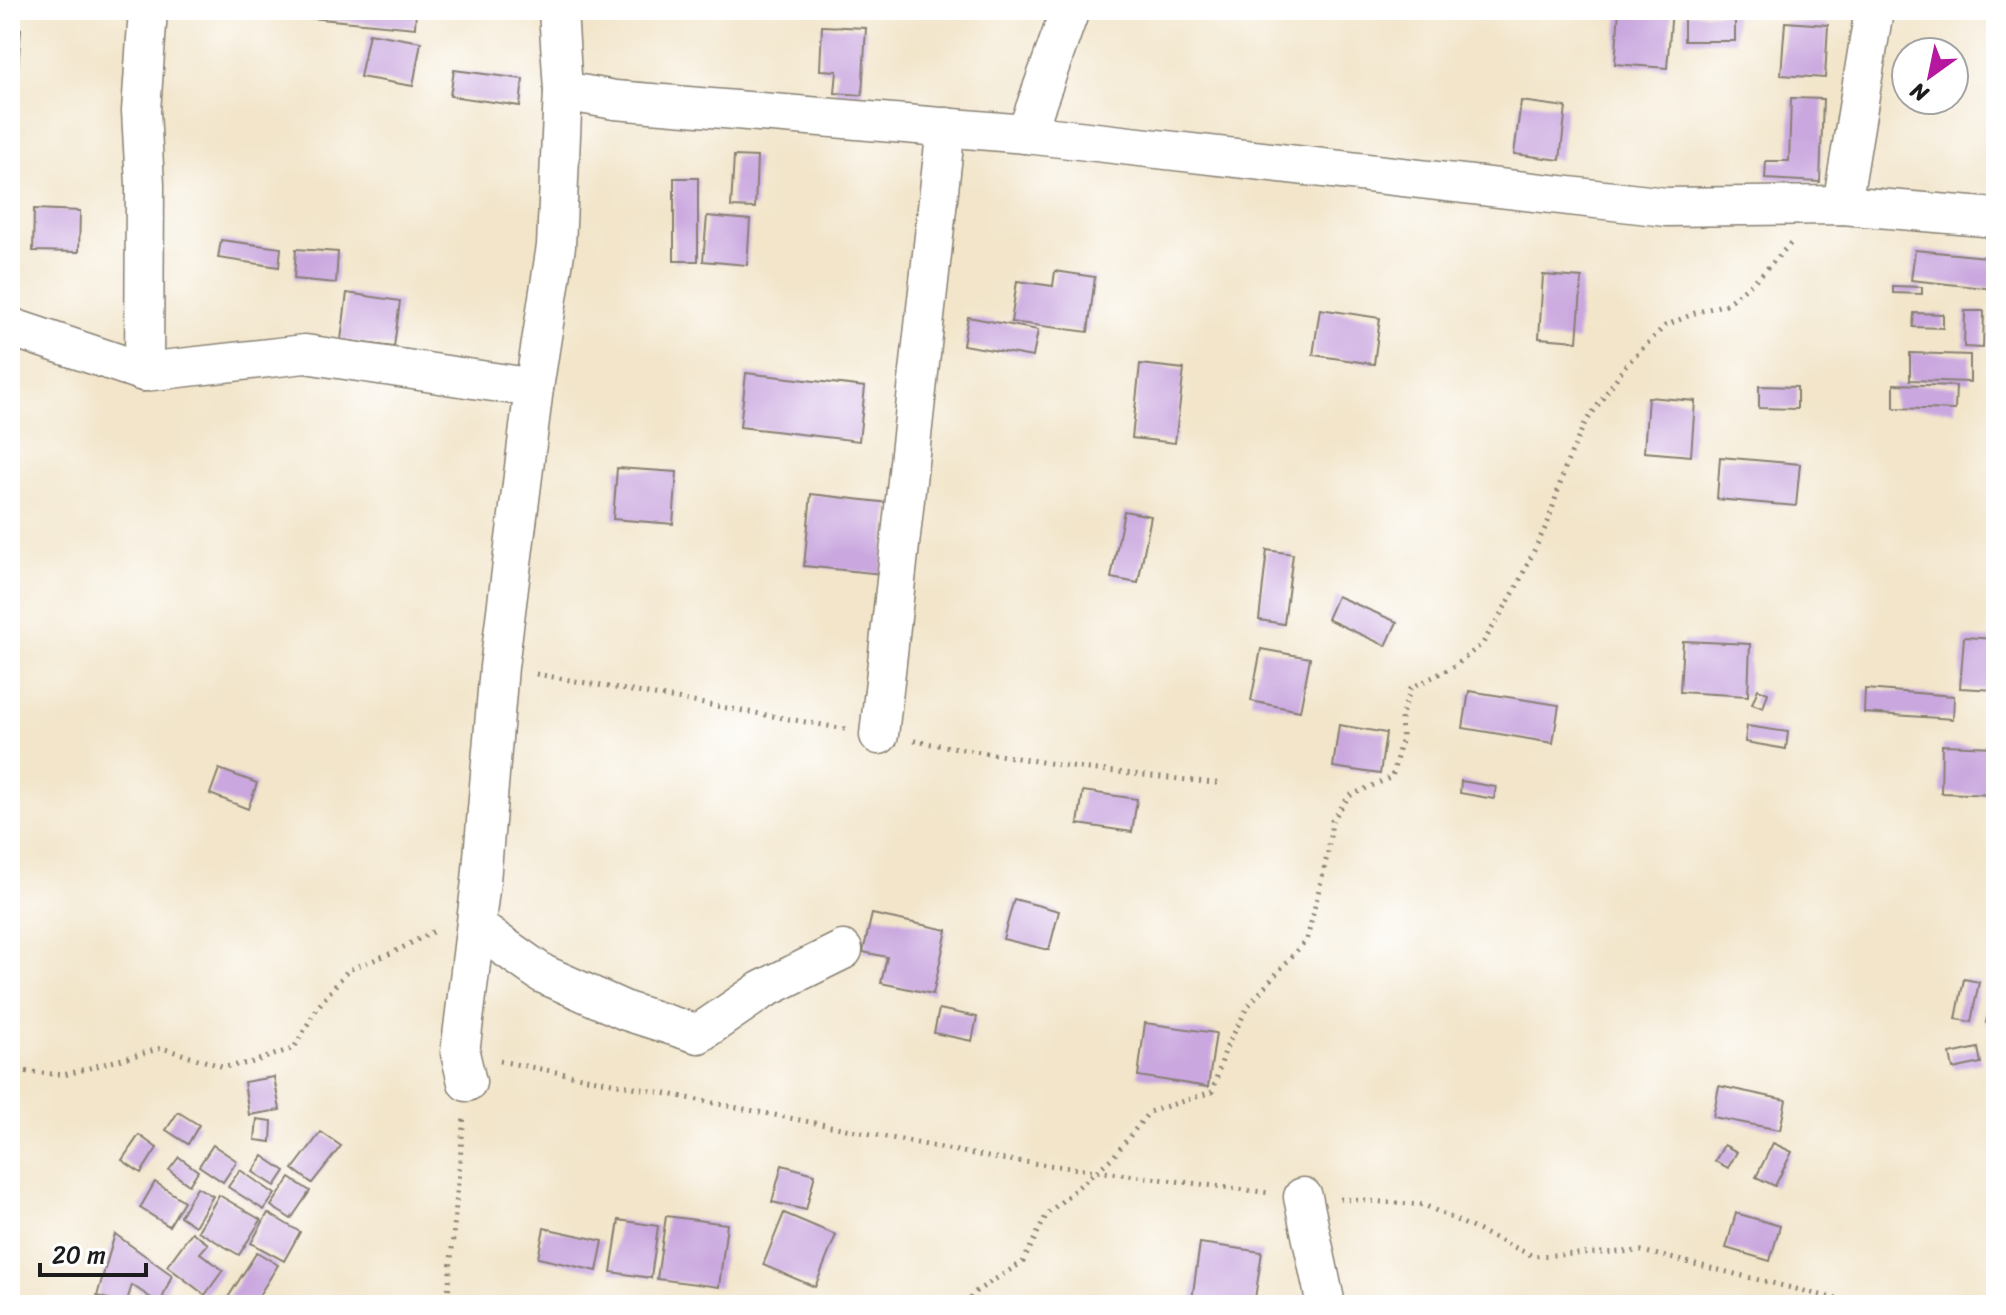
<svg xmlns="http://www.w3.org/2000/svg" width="2006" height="1315" font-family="Sriracha,sans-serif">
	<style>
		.building { fill: #caa8df }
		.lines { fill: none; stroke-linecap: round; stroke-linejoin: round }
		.minor-casing { stroke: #878073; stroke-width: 41 }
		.path { stroke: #878073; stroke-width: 5; stroke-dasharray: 2 6; stroke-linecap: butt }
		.minor { stroke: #fff; stroke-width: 38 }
	</style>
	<rect width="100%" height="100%" fill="#fff"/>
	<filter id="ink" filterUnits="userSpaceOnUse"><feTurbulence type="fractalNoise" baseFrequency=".0125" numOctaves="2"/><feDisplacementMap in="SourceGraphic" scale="16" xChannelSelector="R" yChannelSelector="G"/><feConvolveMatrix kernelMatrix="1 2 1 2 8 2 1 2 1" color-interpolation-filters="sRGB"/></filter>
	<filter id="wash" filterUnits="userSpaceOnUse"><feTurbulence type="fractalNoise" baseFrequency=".006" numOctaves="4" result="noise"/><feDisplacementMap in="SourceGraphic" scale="32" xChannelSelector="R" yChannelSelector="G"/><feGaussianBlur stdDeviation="1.8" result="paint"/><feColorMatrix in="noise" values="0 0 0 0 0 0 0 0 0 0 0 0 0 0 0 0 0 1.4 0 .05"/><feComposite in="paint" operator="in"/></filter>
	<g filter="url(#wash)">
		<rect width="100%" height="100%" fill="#f2e5ca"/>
		<g id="blocks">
			<!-- building -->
			<g class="building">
				<polygon points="274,10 309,10 308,19 273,17"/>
				<polygon points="312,10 416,10 415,28 311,18"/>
				<polygon points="1619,10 1672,10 1667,68 1615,64"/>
				<rect x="1684" y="13" width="51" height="28"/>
				<polygon points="1785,22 1828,25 1825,78 1781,75"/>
				<polygon points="822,26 866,28 862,95 835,93 837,71 820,70"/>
				<polygon points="10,28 21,29 16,94 10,93"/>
				<polygon points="369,33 421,42 413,86 360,77"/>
				<polygon points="454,70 523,79 520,106 450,96"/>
				<polygon points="1791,98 1823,99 1820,182 1765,179 1766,161 1789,161"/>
				<polygon points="1521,101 1566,107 1560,160 1514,154"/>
				<polygon points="10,148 20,150 14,196 10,195"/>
				<polygon points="734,156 757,157 755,208 731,207"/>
				<rect x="674" y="178" width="24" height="83"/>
				<polygon points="34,209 80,211 79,252 33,251"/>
				<polygon points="707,216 750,220 747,265 703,261"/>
				<polygon points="221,240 281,248 279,267 218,258"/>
				<polygon points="296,249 338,252 336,283 294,279"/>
				<polygon points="1915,250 1996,258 1994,289 1911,280"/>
				<polygon points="1055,271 1095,277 1088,332 1011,322 1017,281 1053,286"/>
				<polygon points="1543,275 1582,278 1577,341 1539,338"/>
				<polygon points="1893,286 1922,287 1922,294 1893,293"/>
				<polygon points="347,293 400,301 394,347 341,340"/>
				<polygon points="1320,309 1380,318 1374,364 1313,355"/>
				<polygon points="1965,311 1984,311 1983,348 1964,347"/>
				<polygon points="1914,313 1943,314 1943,328 1913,327"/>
				<polygon points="968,317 1038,330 1033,357 963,345"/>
				<polygon points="1910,353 1970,355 1970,382 1910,380"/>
				<polygon points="1140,364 1184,369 1175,443 1132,438"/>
				<polygon points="746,373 865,387 859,441 740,427"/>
				<polygon points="1894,384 1956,386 1955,410 1894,408"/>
				<polygon points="1759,386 1797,387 1797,409 1759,408"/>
				<polygon points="1648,397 1695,401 1691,456 1644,452"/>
				<polygon points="1720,457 1800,464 1796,506 1717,499"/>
				<polygon points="617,468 677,472 673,524 613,519"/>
				<polygon points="811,494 889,503 882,574 804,566"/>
				<polygon points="1124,511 1151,516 1138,583 1111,578"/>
				<polygon points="1267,550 1293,554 1284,624 1259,620"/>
				<polygon points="1337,596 1397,622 1386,646 1327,619"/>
				<polygon points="1964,637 1996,639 1996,690 1960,688"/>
				<polygon points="1683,641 1750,644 1748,696 1680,692"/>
				<polygon points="1261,649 1310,658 1300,711 1251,701"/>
				<polygon points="1758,689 1768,693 1763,708 1752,704"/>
				<polygon points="1865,689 1954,696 1953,719 1864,713"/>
				<polygon points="1469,691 1559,705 1553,743 1463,728"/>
				<polygon points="1339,725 1386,733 1380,774 1333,767"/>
				<polygon points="1747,726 1788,732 1786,749 1745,742"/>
				<polygon points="1942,745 1996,747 1996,795 1941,793"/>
				<polygon points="219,769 257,783 248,809 210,794"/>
				<polygon points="1461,781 1496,787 1494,799 1460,793"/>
				<polygon points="1083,791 1137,799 1132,832 1078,824"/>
				<polygon points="1014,899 1059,911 1049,950 1003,939"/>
				<polygon points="872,914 947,930 933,994 881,983 887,957 863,952"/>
				<polygon points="1964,979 1979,982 1971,1022 1956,1019"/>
				<polygon points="939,1009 977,1017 972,1041 934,1033"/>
				<polygon points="1988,1013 1996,1014 1996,1025 1986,1023"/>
				<polygon points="1145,1023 1216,1033 1208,1087 1138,1076"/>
				<polygon points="1978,1048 1981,1063 1953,1069 1950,1054"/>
				<polygon points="274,1077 280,1110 249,1115 244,1082"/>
				<polygon points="1719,1086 1786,1100 1780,1130 1713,1117"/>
				<polygon points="178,1112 199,1125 188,1144 166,1130"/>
				<polygon points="257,1119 272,1121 271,1142 255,1140"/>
				<polygon points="321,1132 341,1146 312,1183 293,1169"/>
				<polygon points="139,1135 157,1148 141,1173 122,1160"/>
				<polygon points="1773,1143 1792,1152 1775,1186 1756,1177"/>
				<polygon points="213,1145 237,1161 223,1182 199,1166"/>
				<polygon points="1724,1145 1737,1152 1728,1168 1715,1161"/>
				<polygon points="263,1156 285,1171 275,1186 253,1172"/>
				<polygon points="179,1157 198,1171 189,1185 169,1170"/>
				<polygon points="782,1165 815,1174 806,1210 772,1202"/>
				<polygon points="240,1170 275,1194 264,1210 228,1187"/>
				<polygon points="290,1178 310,1191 291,1219 271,1206"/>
				<polygon points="155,1182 184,1201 169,1226 140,1208"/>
				<polygon points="197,1187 213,1196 195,1226 180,1216"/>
				<polygon points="219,1195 261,1220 239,1255 198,1231"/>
				<polygon points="268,1213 300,1232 284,1261 251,1243"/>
				<polygon points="784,1213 836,1235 815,1287 763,1265"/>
				<polygon points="1736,1213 1780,1226 1770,1261 1726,1248"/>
				<polygon points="666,1216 727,1224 719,1287 657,1279"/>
				<polygon points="619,1220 658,1226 651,1278 611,1272"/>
				<polygon points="544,1228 603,1241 597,1271 538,1258"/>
				<polygon points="192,1232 208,1244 200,1253 223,1270 205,1295 167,1266"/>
				<polygon points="115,1234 172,1275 160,1304 132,1285 126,1304 97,1296"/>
				<polygon points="1200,1243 1262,1252 1254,1305 1227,1305 1192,1300"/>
				<polygon points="257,1252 278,1265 253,1305 236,1305 227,1299"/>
			</g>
		</g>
	</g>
	<g filter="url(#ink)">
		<use href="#blocks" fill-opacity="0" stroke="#878073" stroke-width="2"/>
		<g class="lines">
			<!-- minor casing -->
			<g class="minor-casing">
				<g id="minor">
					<polyline points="563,91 615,100 1026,134 1666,207 1842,205 1996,218"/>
					<polyline points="1026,134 1070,10"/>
					<polyline points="1842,205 1874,10"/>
					<polyline points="10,327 144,372 305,354 534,388"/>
					<polyline points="144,372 145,184 141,111 148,10"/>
					<polyline points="879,735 946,127"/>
					<polyline points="476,927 543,974 626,1011 698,1034 762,990 843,950"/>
					<polyline points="467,1082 460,1053 481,881 499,667 534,388 556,246 563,91 558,10"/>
					<polyline points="1303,1197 1326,1305"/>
				</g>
			</g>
			<!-- path -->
			<g class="path">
				<polyline points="536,674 845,729"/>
				<polyline points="914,741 1072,767 1223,784"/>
				<polyline points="500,1061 993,1158 1271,1193"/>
				<polyline points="10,1070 64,1075 162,1048 224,1067 250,1063 294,1048 317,1008 348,970 394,952 438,929"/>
				<polyline points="1340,1199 1424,1205 1533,1256 1642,1251 1861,1305"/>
				<polyline points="447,1305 464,1115"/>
				<polyline points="966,1305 975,1292 1023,1262 1047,1214 1114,1156 1149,1112 1212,1092 1226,1048 1249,1005 1307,939 1328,852 1332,821 1349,796 1392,777 1402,737 1401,717 1411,688 1455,666 1483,643 1514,592 1548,522 1566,465 1584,425 1625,366 1665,326 1695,313 1726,304 1760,276 1791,243"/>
			</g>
			<!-- minor -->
			<use href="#minor" class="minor"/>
		</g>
	</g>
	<!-- margin -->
	<rect width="2006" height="1315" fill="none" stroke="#fff" stroke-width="40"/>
	<!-- north arrow -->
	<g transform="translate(1930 76) rotate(213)"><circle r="38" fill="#ffffff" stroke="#a4a4a4" stroke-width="2"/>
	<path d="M0-6L14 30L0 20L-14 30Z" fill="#b5179e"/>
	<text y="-12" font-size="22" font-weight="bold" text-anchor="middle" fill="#1c1c1c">N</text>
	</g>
	<!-- scale -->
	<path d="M40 1263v12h106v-12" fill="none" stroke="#1c1c1c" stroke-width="4"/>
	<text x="52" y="1263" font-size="24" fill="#1c1c1c" stroke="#ffffff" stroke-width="6" paint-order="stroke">20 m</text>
</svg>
